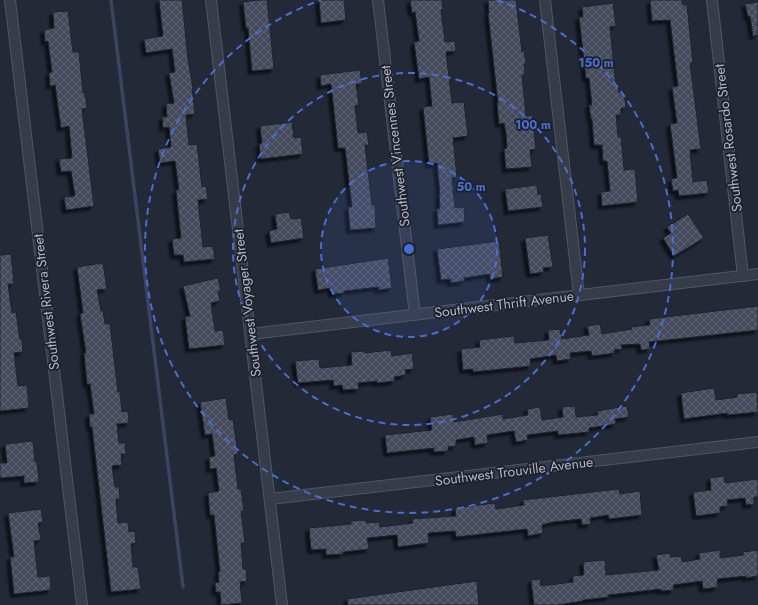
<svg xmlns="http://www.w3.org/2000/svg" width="758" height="605" font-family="Jost,sans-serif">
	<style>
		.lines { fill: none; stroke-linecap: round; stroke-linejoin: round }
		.stream { stroke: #39455f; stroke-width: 3.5 }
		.building { fill: url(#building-cross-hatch); stroke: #1e232e; filter: url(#shadow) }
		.minor-casing { stroke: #515662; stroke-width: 12 }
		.minor { stroke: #363c48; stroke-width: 10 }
		.ring { fill: none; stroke: #496dd2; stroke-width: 2; stroke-dasharray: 7 5 }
		.labels { text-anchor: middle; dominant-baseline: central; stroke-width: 3.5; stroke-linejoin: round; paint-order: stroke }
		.street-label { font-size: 14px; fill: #b1b6c4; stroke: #1c212c }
		.centre { fill: #496dd2; stroke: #1c212c; stroke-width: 2 }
		.ring-label { font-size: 12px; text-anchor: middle; font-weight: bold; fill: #496dd2; stroke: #1c212c; stroke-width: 3.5; stroke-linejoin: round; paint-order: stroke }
	</style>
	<defs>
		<pattern id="building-cross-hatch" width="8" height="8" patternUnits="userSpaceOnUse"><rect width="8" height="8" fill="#444c5c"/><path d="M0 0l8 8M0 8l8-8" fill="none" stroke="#5d6472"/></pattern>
		<filter id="shadow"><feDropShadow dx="-3.5" dy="3.5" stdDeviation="1" flood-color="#0009"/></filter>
	</defs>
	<rect width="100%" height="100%" fill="#232937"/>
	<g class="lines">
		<!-- stream -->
		<polyline class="stream" points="111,0 183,587"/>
	</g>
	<!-- building -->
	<g class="building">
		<polygon points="159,0 182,0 188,59 193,88 192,88 195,114 186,115 189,145 197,144 202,187 206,186 208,199 198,200 203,247 213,246 215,259 184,262 183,255 174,255 172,239 181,238 176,190 179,190 175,161 160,163 158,149 171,147 169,127 163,128 162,117 167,117 166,104 174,103 169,73 175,72 172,49 146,53 144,39 163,36"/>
		<polygon points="259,0 267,0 274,69 252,71 248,28 246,28 243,2"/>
		<polygon points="319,0 344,0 346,20 321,23"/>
		<polygon points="410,0 442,0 443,9 441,10 445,42 455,41 456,51 446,52 452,103 464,102 468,136 453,138 457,177 452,178 455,208 464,207 465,222 438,225 437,209 440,209 439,194 440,194 437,163 429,164 423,107 432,106 429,77 419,79 414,42 419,41 415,12 412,13"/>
		<polygon points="488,0 516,0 522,52 524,51 526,64 524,64 525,75 522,75 526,116 532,115 536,149 530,150 532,167 506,169 504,149 507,148 506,133 504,123 499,124 497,103 498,103 488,13 489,13"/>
		<polygon points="650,0 682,0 683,5 687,5 693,63 690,63 701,149 690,150 693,182 707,180 709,193 679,196 678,190 673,191 671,179 677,178 670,124 677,123 672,87 678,86 670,20 652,21"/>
		<polygon points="758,2 758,35 753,36 750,16 748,17 745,4"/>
		<polygon points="613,3 616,26 610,27 616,87 618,86 619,93 624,92 626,108 621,108 621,115 616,115 618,137 621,137 624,170 635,169 638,202 602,206 601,192 610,191 607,161 603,161 602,145 594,145 592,119 591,119 589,105 592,105 589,78 586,78 579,17 583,17 582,7"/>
		<polygon points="68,11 73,52 79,52 83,93 85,93 87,108 82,109 94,206 66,210 64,197 75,196 71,171 61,172 59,159 72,158 69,126 61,128 55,85 50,86 49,73 52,72 48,41 45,42 44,30 54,28 53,12"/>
		<polygon points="360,70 362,84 356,84 359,105 355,106 358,133 367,132 369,145 365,145 372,205 375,205 376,228 350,230 348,207 352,207 345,148 338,148 331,84 321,86 320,75"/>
		<polygon points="292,122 294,138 301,137 303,154 261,159 259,144 262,143 260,126"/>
		<polygon points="537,185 538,195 541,194 543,207 508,211 505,189"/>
		<polygon points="289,212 291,219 301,218 304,238 271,243 269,231 277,229 275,214"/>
		<polygon points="688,214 704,238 674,256 663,238 671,233 667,227"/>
		<polygon points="548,235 553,267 543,268 544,272 530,274 525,238"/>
		<polygon points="499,241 503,277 490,279 490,274 464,278 464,281 451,283 450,279 441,280 437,249"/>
		<polygon points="11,254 14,284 8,284 12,313 16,312 20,340 22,339 23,352 14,353 18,386 27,385 29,408 0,411 0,255"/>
		<polygon points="388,258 392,288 379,290 378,287 344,291 344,293 332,294 331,288 318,290 315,269"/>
		<polygon points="103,263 107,289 97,290 101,311 103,310 105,324 110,324 118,392 120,392 122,412 128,411 129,423 117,424 119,443 125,443 126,454 121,454 122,465 112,466 115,487 119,487 120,499 116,499 118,523 128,522 129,532 135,531 136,543 131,544 133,567 138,567 141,589 111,592 92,427 90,427 89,414 94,414 90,384 87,384 84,353 86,353 80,314 83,313 77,267"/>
		<polygon points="218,278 221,291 218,291 220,301 211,303 215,331 223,330 225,345 189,349 185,317 190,316 183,286"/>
		<polygon points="758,306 758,330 649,342 650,349 641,350 640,344 621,345 622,349 614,350 615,353 592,356 591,351 570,353 571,359 557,361 556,355 530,359 531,366 473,372 473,369 463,370 461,349 480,347 479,340 514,336 515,343 549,340 548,330 560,329 562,339 589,335 587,326 600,324 602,334 632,329 631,327 650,325 649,319"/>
		<polygon points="391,350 392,356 412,353 414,369 405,370 406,375 394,377 395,381 377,383 377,381 358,383 359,389 343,390 342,385 334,386 333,380 298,383 295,361 319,359 320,368 352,365 351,352 365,351 365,353"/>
		<polygon points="714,388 716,400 737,397 737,394 757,392 758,412 727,415 727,413 684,419 681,393"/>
		<polygon points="226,398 229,420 233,419 238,454 234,455 238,489 241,489 244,511 241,511 245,543 241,543 243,569 246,569 247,581 240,582 242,603 221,605 220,592 216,592 215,583 219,582 218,572 220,572 214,515 210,515 208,493 219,491 216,468 210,469 209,457 215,456 212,434 205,435 200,402"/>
		<polygon points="575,406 576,417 598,415 597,411 627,406 629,417 615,419 616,424 589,428 589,432 558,435 558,431 527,435 528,440 516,442 514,431 487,435 488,443 475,445 474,437 456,440 456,446 448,447 448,451 434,452 434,448 387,453 385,435 432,430 430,417 453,414 454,422 503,414 503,419 528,415 527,409 540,407 542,420 563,417 562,407"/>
		<polygon points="33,441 35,462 37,461 39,482 24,483 24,476 0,478 0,463 7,463 5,444"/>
		<polygon points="724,476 725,483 758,479 758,497 754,497 754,504 746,505 745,498 727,500 728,506 720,507 720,513 696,516 693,492 711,490 710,478"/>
		<polygon points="619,489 620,494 640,491 642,515 609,519 608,515 590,518 591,524 582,525 581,519 553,522 542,525 543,533 528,536 527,529 456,537 455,531 428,533 429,543 398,547 397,535 367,538 369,549 343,552 343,554 326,555 326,549 311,550 309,528 351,524 351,521 366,520 366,523 379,522 380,527 413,523 412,519 456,516 455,508 495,503 496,509 524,505 523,500"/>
		<polygon points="41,509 43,522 38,523 41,540 34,541 38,577 50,576 51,590 14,594 10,557 14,557 8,513"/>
		<polygon points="720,550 720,558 743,555 743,552 758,550 758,576 746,578 746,576 717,579 718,587 703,589 702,581 673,585 674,590 661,591 661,589 608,595 609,597 583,600 583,601 557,605 534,605 531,580 540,579 541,586 573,582 573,576 584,575 583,562 605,560 606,575 659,570 656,555 670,553 670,557 681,556 682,562 700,559 699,553"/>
		<polygon points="477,581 479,605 348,605 347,599"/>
	</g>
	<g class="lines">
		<!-- minor casing -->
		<g class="minor-casing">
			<g id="minor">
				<polyline points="10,0 82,605"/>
				<polyline points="211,0 282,605"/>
				<polyline points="378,0 415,315"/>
				<polyline points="545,0 579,295"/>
				<polyline points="712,0 743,276"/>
				<polyline points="251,334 758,274"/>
				<polyline points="270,499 758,442"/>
			</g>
		</g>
		<!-- minor -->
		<use href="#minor" class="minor"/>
	</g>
	<!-- distance rings -->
	<circle cx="409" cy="249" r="88" fill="#496dd2" fill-opacity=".12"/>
	<g class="ring">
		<circle cx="409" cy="249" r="88"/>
		<circle cx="409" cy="249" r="176"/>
		<path d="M497 0A264 264 0 1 1 321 0"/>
	</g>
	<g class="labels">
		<!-- street labels -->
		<g class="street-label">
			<text transform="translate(728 138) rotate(-97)">Southwest Rosardo Street</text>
			<text transform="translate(395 146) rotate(-97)">Southwest Vincennes Street</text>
			<text transform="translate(46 302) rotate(-97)">Southwest Rivera Street</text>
			<text transform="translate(247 303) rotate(-97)">Southwest Voyager Street</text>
			<text transform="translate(504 304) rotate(-7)">Southwest Thrift Avenue</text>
			<text transform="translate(514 471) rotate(-7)">Southwest Trouville Avenue</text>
		</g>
	</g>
	<circle cx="409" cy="249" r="6" class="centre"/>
	<g class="ring-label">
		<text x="596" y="67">150 m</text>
		<text x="533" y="129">100 m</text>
		<text x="471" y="191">50 m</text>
	</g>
</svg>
